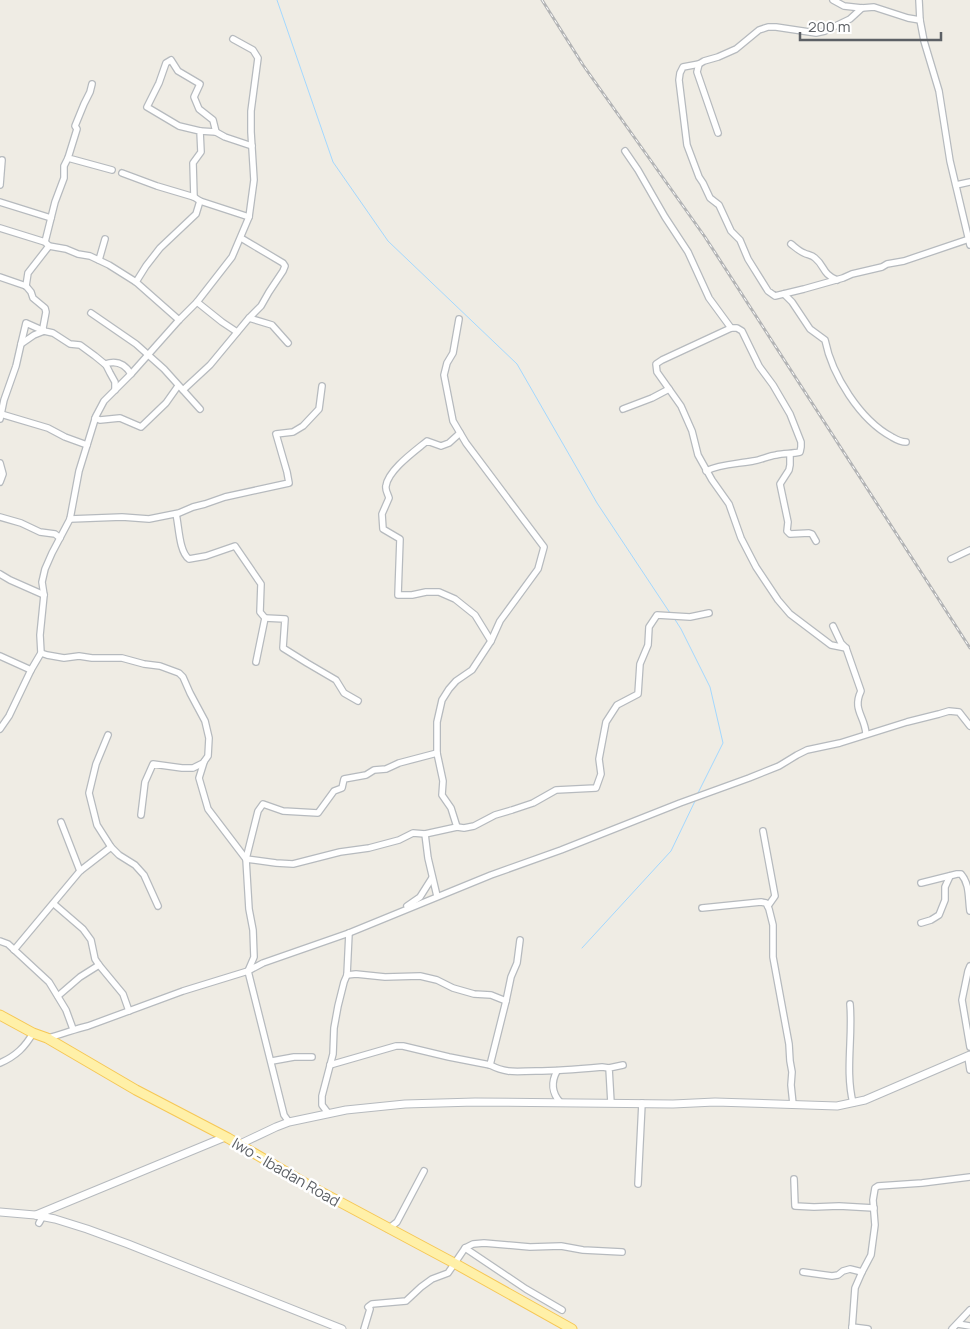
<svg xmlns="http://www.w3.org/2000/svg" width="970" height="1329" font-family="Manrope,sans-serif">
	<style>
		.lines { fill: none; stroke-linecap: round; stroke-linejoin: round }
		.stream { stroke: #a3d8ff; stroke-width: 1 }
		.minor-casing { stroke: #b6babe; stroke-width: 8 }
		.tertiary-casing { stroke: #b6babe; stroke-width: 9 }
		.primary-casing { stroke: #f6c755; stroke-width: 11 }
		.minor { stroke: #fff; stroke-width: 5.5 }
		.tertiary { stroke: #fff; stroke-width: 7 }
		.primary { stroke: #fff0a8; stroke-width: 9 }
		.rail-casing { stroke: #b3b4b5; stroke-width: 3 }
		.rail { stroke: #fff; stroke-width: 1; stroke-dasharray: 4; stroke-linecap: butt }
		.labels { text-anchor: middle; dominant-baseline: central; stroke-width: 5; stroke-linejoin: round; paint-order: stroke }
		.street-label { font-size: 15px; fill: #5c6065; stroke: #fff }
	</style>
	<rect width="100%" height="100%" fill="#efece4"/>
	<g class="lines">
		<!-- stream -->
		<g class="stream">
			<polyline points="277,0 333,162 388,241 517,364 597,503 670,613"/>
			<polyline points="674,618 681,629 710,687 723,743 698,793"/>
			<polyline points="582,948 671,851 696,799"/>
		</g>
		<!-- minor casing -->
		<g class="minor-casing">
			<g id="minor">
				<polyline points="833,0 844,6 862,8 874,7 908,18 920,20"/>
				<polyline points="919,0 920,20 924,41 939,91 950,161 970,245"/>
				<polyline points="699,64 683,67 680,73 679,80 687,145 699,177 703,183 710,198 719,205 731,231 740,240 748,259 768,291 775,296 804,289 843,278 852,274 882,267 887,264 904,261 969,239"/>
				<polyline points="92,84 90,92 84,104 75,126 77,129 68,158 112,170"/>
				<polyline points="200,131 216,132 225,137 252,146"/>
				<polyline points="718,133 697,72 699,64 704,61 718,57 736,49 759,30 768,27 776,27 816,33 825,31 850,19 862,8"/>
				<path d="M625,151L638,170L665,217L688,252L709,298L731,328H737L742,331L759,366L773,385L790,414L801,442V447L800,452C792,454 784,453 776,455C768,456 761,460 753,461C737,464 720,464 706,471"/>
				<polyline points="122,173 157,186 194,197 200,201 249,217"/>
				<polyline points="0,185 2,160"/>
				<polyline points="956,185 970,182"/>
				<polyline points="194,197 193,163 201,152 200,131 179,126 147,107 159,83 166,63 171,60 178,71 200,84 194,97 199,109 213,120 216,132"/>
				<polyline points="0,202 51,218"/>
				<polyline points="0,228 45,242 49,246 66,249 78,254 90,256 109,265 136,282 179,320"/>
				<polyline points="45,242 55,202 64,178 64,166 68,158"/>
				<path d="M791,244C795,247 799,251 804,253C808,255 812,255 815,258C825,266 822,274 837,280"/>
				<polyline points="99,260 105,239"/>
				<polyline points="0,277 26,286 31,292 33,298 45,308 46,312 43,328 44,331 53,333 70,344 80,345 95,356 106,365 110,373 115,382 115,390"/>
				<polyline points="136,282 146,266 160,248 196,214 200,201"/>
				<polyline points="26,286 28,273 49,246"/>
				<path d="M784,294L792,302L810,329L825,340C832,375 860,420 892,437C897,440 900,442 906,442"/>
				<polyline points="197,302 222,322 237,332"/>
				<polyline points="91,313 136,344 164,369 200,409"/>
				<polyline points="249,318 272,325 288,343"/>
				<polyline points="459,319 453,353 447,363 444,375 453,421 466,443 544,547 538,569 500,621 491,641"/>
				<polyline points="21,344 26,323 44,331"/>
				<path d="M106,365L105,364C117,360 125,364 131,374"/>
				<polyline points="669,389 657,372 656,364 662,360 731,328"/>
				<polyline points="183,390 210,365 249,318 261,306 269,292 283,271 285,266 283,263 241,238"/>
				<polyline points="623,409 652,398 669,389 681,406 692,431 698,455 712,480 729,504 741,538 756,567 778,600 790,614 831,645 846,648"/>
				<polyline points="1,414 48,428 65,437 87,445"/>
				<polyline points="95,418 100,420 120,418 141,427 166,403 178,386"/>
				<polyline points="0,419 4,400 16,366 21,344 34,335 44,331"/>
				<polyline points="790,454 790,465 789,470 780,484 788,522 787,531 790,534 809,533 812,534 816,541"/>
				<polyline points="0,463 3,474 0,482"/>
				<path d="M176,514C179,526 179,552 189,559L206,556L235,546L261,584L260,612L265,618L256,662"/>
				<polyline points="0,517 21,523 40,532 55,534 60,538"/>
				<polyline points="70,519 122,517 149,519 179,513 193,507 205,504 225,497 289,483 287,472 276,434 293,432 303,426 319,409 322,386"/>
				<polyline points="951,559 970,550"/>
				<polyline points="0,574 10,580 44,595"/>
				<polyline points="265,618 285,619 283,648 307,663 336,680 344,693 358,701"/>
				<path d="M833,626L841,643L846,648L861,691C852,710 865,716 866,734"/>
				<polyline points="41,653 47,655 64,658 79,656 92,658 122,658 144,664 160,666 179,673 183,677 190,693 205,721 209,738 208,756 203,763 193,768 182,768 153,764 145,782 141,815"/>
				<polyline points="0,656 31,670"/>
				<polyline points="0,729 9,716 31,670 41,653 40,635 44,595 42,582 45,569 52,553 70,519 79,471 96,416 104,401 131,374 179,320 197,302 232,257 249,217 254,180 251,132 251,111 258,58 253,50 233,39"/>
				<polyline points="108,735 96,764 89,793 97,825 111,847 119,855 135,865 144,875 158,906"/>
				<polyline points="204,762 199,778 208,809 246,859 276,863 293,864 340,852 369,848 399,840 413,833 425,834"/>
				<polyline points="61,822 80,871"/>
				<polyline points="457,827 464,828 474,826 495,815 512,810 533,803 556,790 596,788 601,774 599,759 606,722 617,705 638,694 640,664 648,645 649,627 657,615 690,617 709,613"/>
				<polyline points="763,831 775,896 768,906"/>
				<path d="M921,883L957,874H961C970,884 968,898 970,911"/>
				<path d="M437,896L428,858L425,834L457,827L451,808L442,795L443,781L437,753V722L442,700L449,689L456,681L472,670L491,641L475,615L455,599L439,592H426L412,595H398L400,539L383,529L382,514L389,498C388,494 385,490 386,486C388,470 415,451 427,441L441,446L449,443L460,433"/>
				<polyline points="54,904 83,929 91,940 95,959 99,965 123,994 129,1011"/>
				<polyline points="407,906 420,897 432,878"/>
				<polyline points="702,908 761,902 766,903 769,909 773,925 773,957 789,1044 790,1061 792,1072 791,1085 793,1104"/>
				<polyline points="921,923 931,920 939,915 945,900 945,887 950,876"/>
				<polyline points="0,941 8,944 49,982 66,1010 73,1029"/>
				<polyline points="14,950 80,871 111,847"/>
				<polyline points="970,966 968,971 962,1000 970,1047"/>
				<polyline points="347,975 356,974 385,977 420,976 437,980 453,988 474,994 491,995 506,1001"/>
				<polyline points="58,996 80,977 99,965"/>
				<path d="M850,1004C853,1037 845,1071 853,1103"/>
				<path d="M47,1038C61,1035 74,1029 88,1026L183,991L248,971L263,963L349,933L491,875L561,850L680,803L749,778L779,766L797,755L807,750L840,743L907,722L939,714L949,711L959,712L970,726"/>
				<polyline points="968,1057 970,1070"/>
				<polyline points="272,1061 294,1057 312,1057"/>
				<path d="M0,1063C16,1056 25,1047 33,1033"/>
				<path d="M330,1065L396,1046H403L449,1057L490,1065C508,1074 517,1071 536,1071C558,1071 580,1069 602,1067L609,1068"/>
				<polyline points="490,1065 506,1001 511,977 517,963 520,940"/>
				<path d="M557,1071C551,1082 552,1093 560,1102"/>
				<polyline points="611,1103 609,1068 623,1065"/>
				<polyline points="328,1113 322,1105 322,1096 333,1054 334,1028 338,1006 344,982 347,975 349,933"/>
				<polyline points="289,1122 284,1115 248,971 254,957 253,930 249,909 246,859 258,811 263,804 283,811 318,813 334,791 342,788 344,779 366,775 374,770 386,769 399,763 437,753"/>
				<polyline points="794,1179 795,1206 814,1207 839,1206 874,1208"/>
				<polyline points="638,1184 642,1103"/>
				<polyline points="39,1223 43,1216"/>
				<polyline points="388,1229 397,1222 424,1171"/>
				<polyline points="465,1248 526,1289 562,1310"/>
				<polyline points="803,1272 832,1276 838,1275 843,1271 850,1269 862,1272"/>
				<polyline points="958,1324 970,1326"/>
				<polyline points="852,1327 868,1329"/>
				<polyline points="364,1329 370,1309 368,1307 372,1304 406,1301 421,1287 432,1279 448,1273 465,1248 473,1244 484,1243 530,1247 561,1246 583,1250 622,1252"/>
				<polyline points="852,1329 855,1288 862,1272 871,1255 875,1225 873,1200 875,1188 878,1186 922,1183 970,1177"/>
				<polyline points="952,1329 970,1310"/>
			</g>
		</g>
		<!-- tertiary casing -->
		<g class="tertiary-casing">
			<g id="tertiary">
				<polyline points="238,1145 276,1127 289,1122 346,1110 405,1104 475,1102 673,1104 715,1102 837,1106 865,1100 970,1055"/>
				<polyline points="0,1212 35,1215 55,1219 87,1229 128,1244 342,1329"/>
				<polyline points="36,1215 225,1137"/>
			</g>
		</g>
		<!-- primary casing -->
		<g class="primary-casing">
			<polyline id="primary" points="0,1015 33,1033 47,1038 136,1090 228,1138 310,1186 454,1263 572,1329"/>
		</g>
		<!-- minor -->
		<use href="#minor" class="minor"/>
		<!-- tertiary -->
		<use href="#tertiary" class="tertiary"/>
		<!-- primary -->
		<use href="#primary" class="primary"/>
		<!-- rail casing -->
		<g class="rail-casing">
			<polyline id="rail" points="542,0 583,65 705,237 970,648"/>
		</g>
		<!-- rail -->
		<use href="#rail" class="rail"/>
	</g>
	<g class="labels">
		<!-- street labels -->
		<g class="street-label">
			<text transform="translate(286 1172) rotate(30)">Iwo - Ibadan Road</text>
		</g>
	</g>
	<!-- scale -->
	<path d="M800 32v8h141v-8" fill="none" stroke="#5c6065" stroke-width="2.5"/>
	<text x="808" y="32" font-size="15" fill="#5c6065" stroke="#ffffff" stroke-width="4" paint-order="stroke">200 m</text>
</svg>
